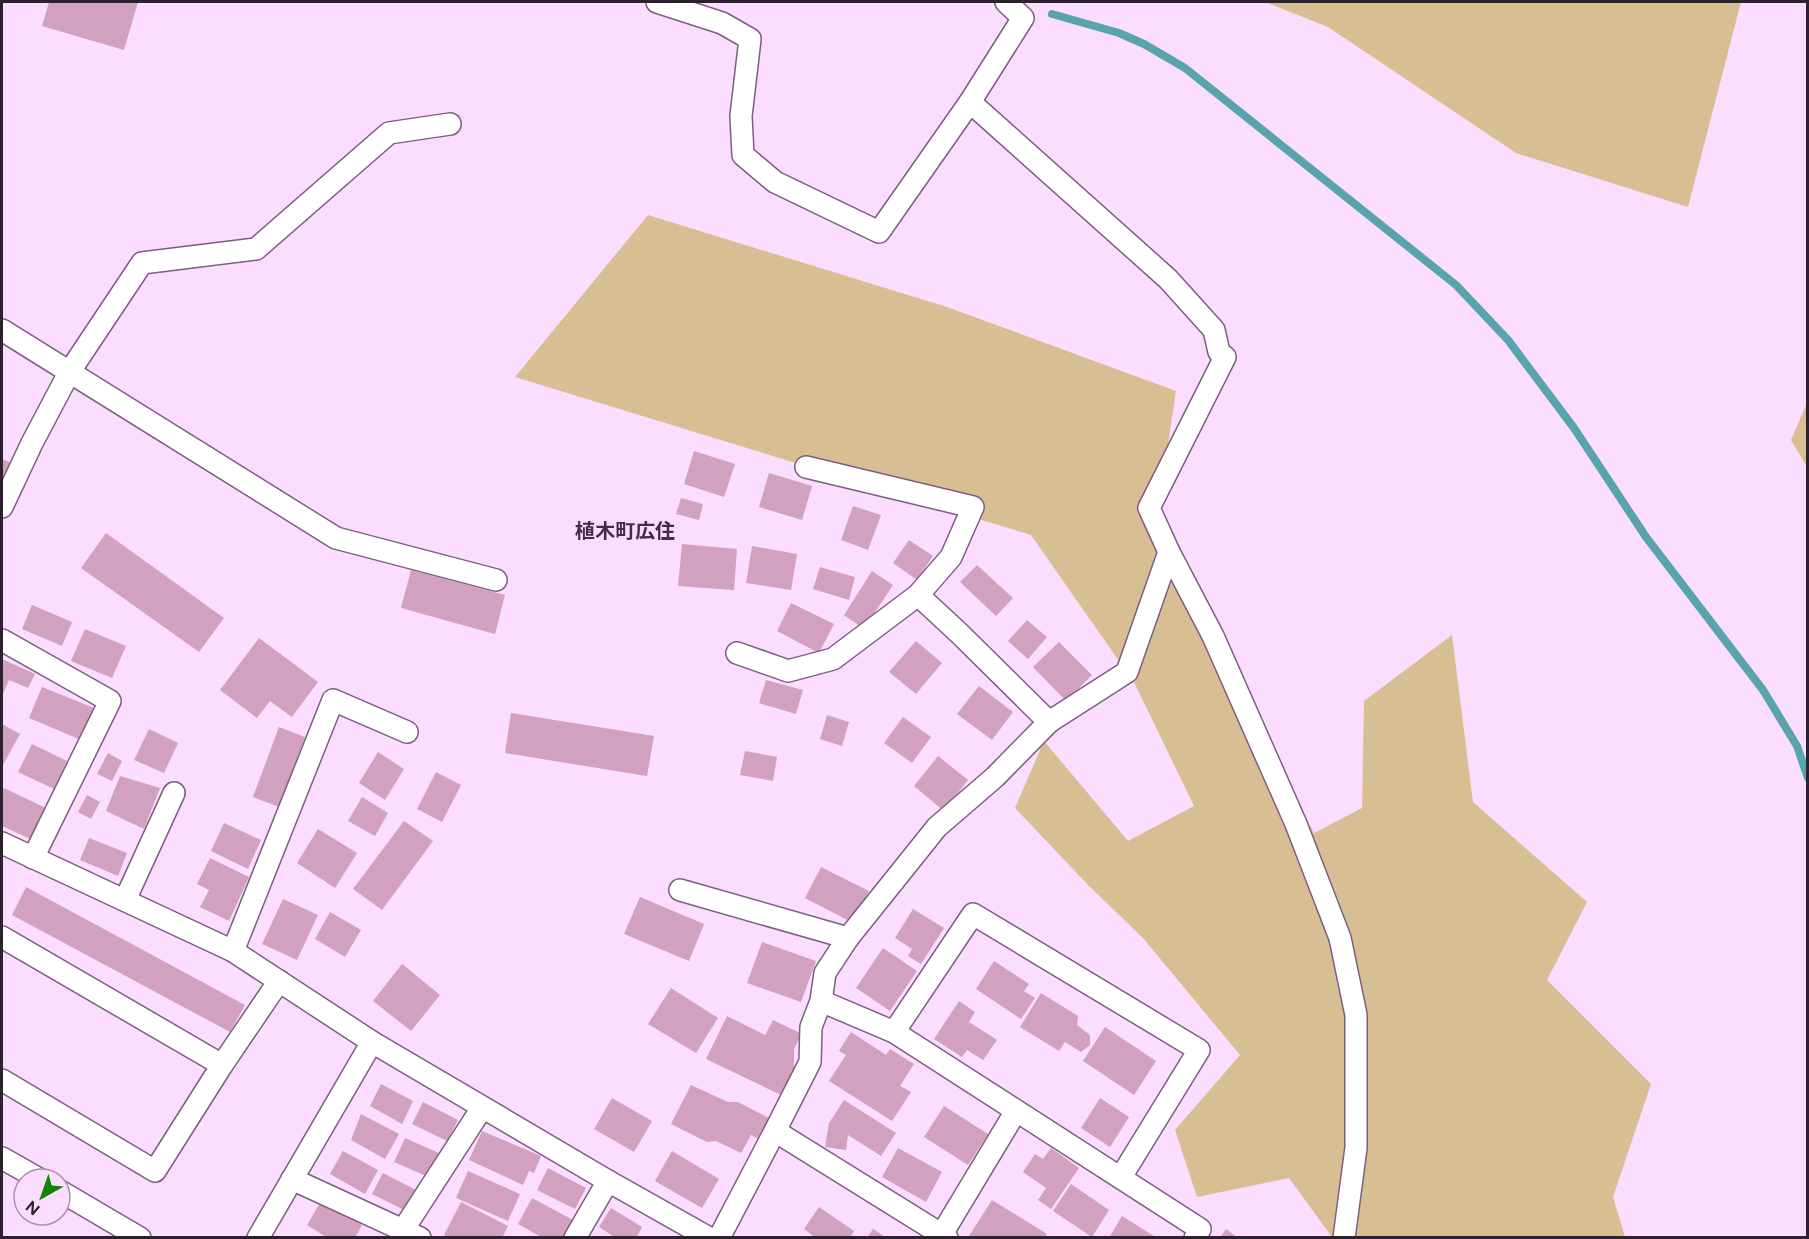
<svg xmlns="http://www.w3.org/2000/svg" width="1809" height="1239" font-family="Figtree,'Noto Sans JP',sans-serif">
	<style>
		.green { fill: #d8bf93 }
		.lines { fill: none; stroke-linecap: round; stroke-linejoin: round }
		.stream { stroke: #58a3ad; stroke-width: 8 }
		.building { fill: #d1a1bf }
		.minor-casing { stroke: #7d5d82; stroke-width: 24 }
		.minor { stroke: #fff; stroke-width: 21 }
		.labels { text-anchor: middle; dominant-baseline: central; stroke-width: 6; stroke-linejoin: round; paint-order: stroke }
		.quarter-label { font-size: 20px; font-weight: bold; fill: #46294b; stroke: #faddff }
	</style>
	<rect width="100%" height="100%" fill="#faddff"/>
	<!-- green -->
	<g class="green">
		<polygon points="1265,2 1741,2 1688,207 1516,153 1328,27"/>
		<polygon points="648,215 947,307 1176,391 1158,510 1193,617 1314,833 1362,808 1364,701 1452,635 1473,802 1587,902 1547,980 1651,1084 1613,1197 1625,1237 1332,1237 1289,1178 1197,1197 1175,1130 1240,1055 1143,938 1089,886 1015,808 1044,741 1128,841 1194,806 1135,684 1031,535 515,377"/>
		<polygon points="1807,403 1807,467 1791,440"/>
	</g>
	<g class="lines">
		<!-- stream -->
		<polyline class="stream" points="1052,14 1119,33 1144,44 1185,68 1456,285 1508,340 1574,428 1646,537 1763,690 1797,746 1808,778"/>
	</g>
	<!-- building -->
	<g class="building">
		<polygon points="49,2 138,2 124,50 42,26"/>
		<polygon points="694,451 735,464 724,497 684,484"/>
		<polygon points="2,459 12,463 2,493"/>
		<polygon points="769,473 812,486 802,520 759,507"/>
		<polygon points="681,498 703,504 699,520 676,514"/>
		<polygon points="853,506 881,515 868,550 841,540"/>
		<polygon points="106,533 224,618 199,652 81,568"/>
		<polygon points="909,540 933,556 917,580 893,563"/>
		<polygon points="682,544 737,549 734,590 678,586"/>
		<polygon points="752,546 797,554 791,590 746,583"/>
		<polygon points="977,565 1013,598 996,616 960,582"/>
		<polygon points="820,567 855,577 849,600 813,589"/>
		<polygon points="411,570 505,595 495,634 401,608"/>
		<polygon points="872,571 893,585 864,629 844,615"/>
		<polygon points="791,603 834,624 819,653 777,631"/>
		<polygon points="32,605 72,622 62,646 22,629"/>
		<polygon points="1027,620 1047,637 1028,659 1008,641"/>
		<polygon points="85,629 126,646 112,678 71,661"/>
		<polygon points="259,638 318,682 292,717 270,701 257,718 220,690"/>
		<polygon points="916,641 942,663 916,694 889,672"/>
		<polygon points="1059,642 1092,675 1066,701 1033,667"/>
		<polygon points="2,659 35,674 28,688 9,680 2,696"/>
		<polygon points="766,680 803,690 796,714 759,703"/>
		<polygon points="979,686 1013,712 992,740 957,714"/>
		<polygon points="42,687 94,708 81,740 29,718"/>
		<polygon points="511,713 654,736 647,776 505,753"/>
		<polygon points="827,715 849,722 842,746 820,739"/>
		<polygon points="903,717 931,737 912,763 884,743"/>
		<polygon points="2,724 20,734 3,765 2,764"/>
		<polygon points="279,727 305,737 279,807 253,797"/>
		<polygon points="149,729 178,743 164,773 134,760"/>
		<polygon points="32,744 67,761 54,789 18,772"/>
		<polygon points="745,751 777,757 773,781 740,775"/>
		<polygon points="378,752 404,769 385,800 359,783"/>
		<polygon points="108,753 122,761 112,781 97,774"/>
		<polygon points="938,756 968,780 944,811 914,786"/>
		<polygon points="436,772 461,785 442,822 417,809"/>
		<polygon points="120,776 160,788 144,829 106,811"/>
		<polygon points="4,788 50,810 35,841 2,826 2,793"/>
		<polygon points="87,795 100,802 91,819 78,812"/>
		<polygon points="362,797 388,813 375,836 348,821"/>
		<polygon points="404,821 433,841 382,910 353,889"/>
		<polygon points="224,823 261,840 248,869 211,851"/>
		<polygon points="318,829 357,853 335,888 297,863"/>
		<polygon points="89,838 127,853 118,876 80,860"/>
		<polygon points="210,858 249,877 229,921 200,907 209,890 197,884"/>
		<polygon points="821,867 869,891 853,923 805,898"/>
		<polygon points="26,887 245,1005 230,1032 12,915"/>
		<polygon points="640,897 704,924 689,961 624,934"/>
		<polygon points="283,899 318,915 297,960 262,944"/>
		<polygon points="913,909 944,928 921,964 908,956 912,949 895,938"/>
		<polygon points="330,912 361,930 345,957 315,939"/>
		<polygon points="762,942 816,961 801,1002 747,983"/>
		<polygon points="883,948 917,971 890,1011 856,988"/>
		<polygon points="994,961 1029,984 1024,991 1035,998 1021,1019 976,989"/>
		<polygon points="402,964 440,995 411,1031 373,1001"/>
		<polygon points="671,988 718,1018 696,1053 648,1024"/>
		<polygon points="1041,993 1078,1016 1077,1025 1090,1035 1090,1045 1081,1052 1065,1042 1059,1051 1020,1027"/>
		<polygon points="959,1001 975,1012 969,1022 997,1040 983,1060 967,1050 962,1057 934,1039"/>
		<polygon points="727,1016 765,1035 773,1020 802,1034 794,1049 794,1069 781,1095 706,1059"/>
		<polygon points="1105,1027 1156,1061 1134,1095 1083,1061"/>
		<polygon points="851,1032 886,1055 890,1049 914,1064 900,1086 911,1092 892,1121 829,1081 846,1055 839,1051"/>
		<polygon points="381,1084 413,1101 402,1124 370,1106"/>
		<polygon points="691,1085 728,1102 738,1102 771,1119 760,1140 751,1135 741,1153 716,1141 707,1142 671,1124"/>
		<polygon points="612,1098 652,1121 634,1152 594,1129"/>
		<polygon points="1100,1098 1129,1117 1110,1147 1081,1128"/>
		<polygon points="844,1100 896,1133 881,1156 848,1135 846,1150 825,1147 829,1123"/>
		<polygon points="423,1102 458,1120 447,1141 412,1124"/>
		<polygon points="944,1106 988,1134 968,1165 924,1137"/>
		<polygon points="361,1114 399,1134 385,1159 351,1140"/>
		<polygon points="482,1131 541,1156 534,1173 529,1171 523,1185 469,1160"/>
		<polygon points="405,1138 441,1154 426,1176 394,1162"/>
		<polygon points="898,1148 942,1172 926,1202 882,1177"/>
		<polygon points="1051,1148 1079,1168 1051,1209 1038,1200 1046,1188 1023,1172 1035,1154 1043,1159"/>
		<polygon points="343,1151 378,1170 365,1194 330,1174"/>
		<polygon points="672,1151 719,1179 702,1208 655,1181"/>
		<polygon points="548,1168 586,1188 575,1209 537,1190"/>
		<polygon points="468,1171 520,1194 508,1221 456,1198"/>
		<polygon points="383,1173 416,1190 406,1211 372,1194"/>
		<polygon points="1071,1184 1109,1210 1092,1237 1053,1211"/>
		<polygon points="532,1198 573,1220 565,1235 562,1238 543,1238 518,1224"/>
		<polygon points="992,1200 1047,1234 1044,1238 969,1236"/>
		<polygon points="321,1201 362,1225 355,1238 328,1238 307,1225"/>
		<polygon points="461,1202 508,1226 502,1238 449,1238 444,1235"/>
		<polygon points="819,1207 854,1231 850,1238 816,1238 804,1229"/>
		<polygon points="611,1208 642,1227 636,1238 616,1238 599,1227"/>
		<polygon points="1122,1216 1157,1238 1109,1238"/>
		<polygon points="873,1229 887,1238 867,1238"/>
		<polygon points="1226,1229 1238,1238 1220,1238"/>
	</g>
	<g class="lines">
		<!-- minor casing -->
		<g class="minor-casing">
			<g id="minor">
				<polyline points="657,2 722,23 750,39 741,116 743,155 775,182 879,232 970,102 1023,18 1006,2"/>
				<polyline points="970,102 1168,279 1214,330 1219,352 1225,357 1149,508 1169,552 1213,636 1296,824 1340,938 1356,1015 1356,1148 1344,1238"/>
				<polyline points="2,330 336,538 496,580"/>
				<polyline points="806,467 973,507 951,557 918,595 960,634 1049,722"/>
				<polyline points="2,507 32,443 70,371 142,263 256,249 389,133 450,124"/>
				<polyline points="1169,552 1127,672 1049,722 995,777 937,827 848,938 825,973 821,1001 894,1032 1200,1229 1195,1238"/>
				<polyline points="2,640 110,701 33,858"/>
				<polyline points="737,653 788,671 833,659 918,595"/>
				<polyline points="2,843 233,951 372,1042 608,1181 709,1238"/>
				<polyline points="680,890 848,938"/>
				<polyline points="125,900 174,793"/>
				<polyline points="2,937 222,1065 279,981"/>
				<polyline points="233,951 333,700 407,732"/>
				<polyline points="821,1001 811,1027 810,1062 775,1131 947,1238"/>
				<polyline points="894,1032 973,914 1199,1050 1121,1177"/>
				<polyline points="2,1080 155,1171 222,1065"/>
				<polyline points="2,1158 39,1179"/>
				<polyline points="292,1179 420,1238"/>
				<polyline points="60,1191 140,1238"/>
				<polyline points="403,1230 482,1108"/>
				<polyline points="942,1234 1016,1111"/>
				<polyline points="258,1238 372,1042"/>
				<polyline points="575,1238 608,1181"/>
				<polyline points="719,1238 775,1131"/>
			</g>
		</g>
		<!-- minor -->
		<use href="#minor" class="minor"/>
	</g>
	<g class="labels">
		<!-- quarter labels -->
		<g class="quarter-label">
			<text x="625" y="531">植木町広住</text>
		</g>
	</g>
	<!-- border -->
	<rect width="1809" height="1239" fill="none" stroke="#2d202f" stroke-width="6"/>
	<!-- north arrow -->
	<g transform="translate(42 1197) rotate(220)"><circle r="28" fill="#faddff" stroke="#a891ac" stroke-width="1.5"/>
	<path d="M0-4.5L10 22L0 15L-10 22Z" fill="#128500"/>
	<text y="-9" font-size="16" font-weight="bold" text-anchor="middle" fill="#2d202f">N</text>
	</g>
</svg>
